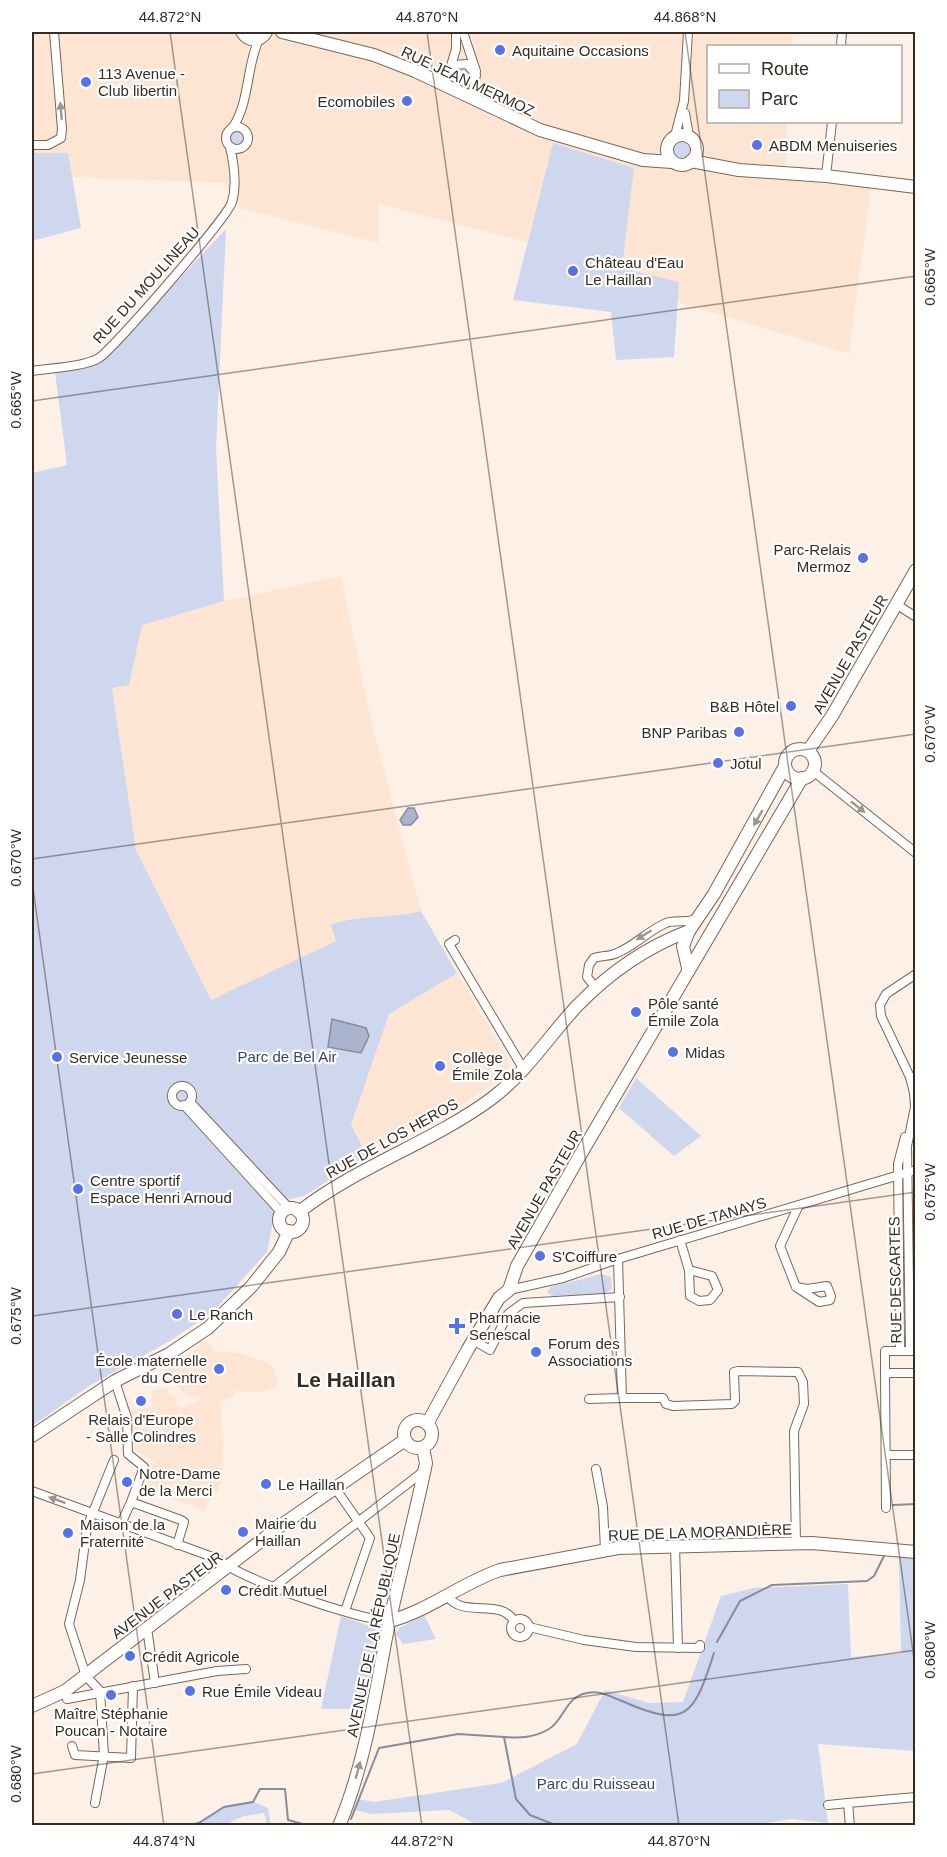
<svg xmlns="http://www.w3.org/2000/svg" width="947" height="1857" font-family="Helvetica,sans-serif">
	<style>
		.built { fill: #fce6d3 }
		.green { fill: #ced7ee }
		.water { fill: #aab4cf; stroke: #888b9b; stroke-width: 1.5 }
		.lines { fill: none; stroke-linecap: round; stroke-linejoin: round }
		.stream { stroke: #888b9b; stroke-width: 2 }
		.street-casing { stroke: #80654f; stroke-width: 10 }
		.secondary-casing { stroke: #80654f; stroke-width: 14 }
		.street { stroke: #fff; stroke-width: 8 }
		.secondary { stroke: #fff; stroke-width: 12 }
		.oneway { fill: #9b9690 }
		.ticks { fill: none; stroke: #372c22; stroke-width: 1.5; stroke-opacity: 0.45 }
		.poi-dot { fill: #5672e8; stroke: #fff; stroke-width: 2 }
		.labels { text-anchor: middle; dominant-baseline: central; stroke-width: 4.5; stroke-linejoin: round; paint-order: stroke }
		.poi-label { font-size: 15px; fill: #372c22; stroke: #fff; text-anchor: start }
		.street-label { font-size: 15px; fill: #372c22; stroke: #fff }
		.park-label { font-size: 15px; fill: #38446c; stroke: #fff }
		.district-label { font-size: 21px; font-weight: bold; fill: #372c22; stroke: #fff }
		.neatline { fill: none; stroke: #372c22; stroke-width: 2 }
		.ticks-label { font-size: 15px; text-anchor: middle; fill: #372c22 }
	</style>
	<rect width="100%" height="100%" fill="#fdf1e7"/>
	<!-- built -->
	<g class="built">
		<polygon points="32,32 793,32 792,46 708,46 708,122 787,122 786,180 871,188 849,354 678,302 679,282 622,269 634,168 553,143 527,242 378,204 378,243 240,208 224,183 70,177 68,153 32,153"/>
		<polygon points="341,576 371,720 421,911 399,917 342,921 332,925 336,941 211,1001 136,850 112,688 129,685 142,625 224,601"/>
		<polygon points="457,973 508,1059 508,1073 446,1116 435,1117 382,1144 381,1150 367,1156 351,1125 389,1014"/>
		<polygon points="206,1341 217,1352 241,1353 272,1365 278,1386 260,1392 235,1391 234,1397 220,1401 222,1438 224,1439 221,1482 219,1490 209,1501 205,1511 144,1487 154,1461 135,1450 130,1410 152,1408 152,1391 157,1389 168,1388 168,1393 175,1397 176,1405 181,1408 202,1399 195,1395 191,1397 185,1394 175,1384 165,1380 165,1364 192,1351"/>
	</g>
	<!-- green -->
	<g class="green">
		<polygon points="459,68 466,68 473,76 467,87 452,79 453,72"/>
		<circle cx="237" cy="137" r="7"/>
		<circle cx="682" cy="149" r="9"/>
		<polygon points="553,143 634,168 622,268 679,282 674,357 616,360 611,312 513,300"/>
		<polygon points="32,153 68,153 81,228 32,241"/>
		<path d="M226,229L216,448L224,601L142,625L129,685L112,688L136,850L211,1000L336,941L331,925C359,914 392,919 421,911L457,973L389,1014L351,1125L367,1156L304,1196L277,1202L267,1252L214,1311L173,1339L89,1386L32,1426V473L67,465L55,372L100,363Z"/>
		<polygon points="636,1078 701,1136 674,1156 619,1108"/>
		<polygon points="601,1274 611,1277 612,1289 604,1294 552,1296 547,1292 551,1287"/>
		<polygon points="899,1556 915,1557 915,1751 818,1744 828,1823 791,1819 748,1826 479,1826 449,1810 372,1814 354,1810 358,1799 374,1802 501,1783 577,1744 605,1690 649,1703 683,1702 721,1596 754,1588 848,1584 851,1657 901,1653"/>
		<polygon points="424,1615 436,1639 403,1644 396,1634 399,1628"/>
		<polygon points="341,1616 375,1628 380,1636 364,1709 321,1709"/>
		<polygon points="252,1801 268,1808 271,1825 267,1825 264,1813 244,1816 224,1825 177,1825 198,1822 223,1806"/>
	</g>
	<!-- water -->
	<g class="water">
		<polygon points="408,808 414,808 418,817 411,825 403,825 400,820"/>
		<polygon points="332,1019 366,1028 369,1036 361,1053 328,1047"/>
	</g>
	<g class="lines">
		<!-- stream -->
		<g class="stream">
			<polyline points="893,1505 916,1504"/>
			<polyline points="717,1642 740,1601 772,1585 867,1581 874,1576 885,1554"/>
			<path d="M504,1737C520,1738 534,1738 549,1729C565,1719 565,1697 587,1693C600,1690 611,1697 622,1701C687,1730 694,1715 714,1653"/>
			<polyline points="351,1819 379,1748 458,1734 504,1737 516,1799 530,1815 558,1826"/>
			<polyline points="187,1826 199,1823 224,1807 253,1802 260,1789 285,1789 288,1820 310,1826"/>
			<polyline points="327,1826 331,1825"/>
		</g>
		<!-- street casing -->
		<g class="street-casing">
			<g id="street">
				<polyline points="463,32 476,71"/>
				<polyline points="841,46 842,32"/>
				<polyline points="450,69 456,49 456,32"/>
				<polyline points="434,80 446,76 454,65 467,64 476,75 473,90 477,101"/>
				<polyline points="685,113 689,136"/>
				<circle cx="237" cy="138" r="11"/>
				<path d="M233,127C250,101 246,67 259,39"/>
				<polyline points="675,136 684,101 688,32"/>
				<polyline points="32,145 48,145 61,138 62,129 54,32"/>
				<polyline points="826,176 832,122"/>
				<path d="M32,371C49,368 84,367 99,358C114,348 228,217 232,202C237,185 234,164 230,147"/>
				<polyline points="896,604 916,617"/>
				<polyline points="813,771 916,853"/>
				<polyline points="455,940 449,944 524,1070"/>
				<path d="M596,988L587,977L589,965L594,958C602,955 609,957 617,953C634,946 648,931 666,923C677,919 688,924 698,918"/>
				<circle cx="182" cy="1096" r="10"/>
				<polyline points="190,1102 289,1208"/>
				<polyline points="184,1105 281,1212"/>
				<polyline points="680,1240 689,1270 690,1296 699,1301 710,1300 718,1290 712,1276 689,1270"/>
				<polyline points="618,1259 622,1398 663,1398 666,1404 673,1406 732,1404 735,1401 734,1372 738,1371 798,1372 803,1382 804,1404 794,1431 796,1544"/>
				<polyline points="796,1287 807,1289 827,1286 831,1296 830,1300 819,1302 796,1287 780,1246 798,1207"/>
				<polyline points="509,1290 563,1278 618,1259 916,1170"/>
				<polyline points="473,1340 490,1350 508,1314 523,1303 620,1297"/>
				<polyline points="900,1351 898,1164 905,1137"/>
				<polyline points="910,1351 907,1146 915,1107 914,1093 910,1077 881,1016 880,1005 886,994 916,974"/>
				<polyline points="916,1351 885,1351 885,1373 916,1373"/>
				<polyline points="885,1373 886,1508"/>
				<polyline points="115,1381 127,1418 128,1454 144,1467 131,1502"/>
				<polyline points="589,1399 622,1398"/>
				<polyline points="886,1455 916,1455"/>
				<polyline points="596,1469 603,1507 605,1550"/>
				<polyline points="335,1488 370,1538 345,1611"/>
				<path d="M32,1491L218,1559C242,1580 358,1620 390,1621"/>
				<polyline points="121,1524 131,1502 181,1520 184,1522 177,1545"/>
				<polyline points="675,1546 678,1648"/>
				<polyline points="275,1586 424,1471"/>
				<path d="M448,1597C464,1618 501,1598 514,1621"/>
				<circle cx="520" cy="1628" r="9"/>
				<polyline points="529,1627 584,1640 636,1647 700,1648 700,1645"/>
				<polyline points="147,1628 155,1683"/>
				<polyline points="67,1699 217,1671 246,1669"/>
				<polyline points="72,1746 75,1755 131,1758 133,1686"/>
				<polyline points="95,1803 104,1755 100,1691 86,1676 69,1624 80,1580 87,1527 114,1460"/>
				<polyline points="828,1805 848,1803"/>
				<polyline points="850,1826 848,1803 916,1797"/>
			</g>
		</g>
		<!-- secondary casing -->
		<g class="secondary-casing">
			<g id="secondary">
				<path d="M242,32C249,42 260,42 266,32"/>
				<polyline points="282,32 374,55 415,71 540,130 643,160 672,162"/>
				<circle cx="682" cy="150" r="15"/>
				<polyline points="691,161 739,170 826,176 916,187"/>
				<circle cx="800" cy="764" r="15"/>
				<polyline points="808,751 832,716 916,570"/>
				<polyline points="688,968 683,946 689,931 714,894 785,766"/>
				<circle cx="291" cy="1220" r="12"/>
				<path d="M299,1212C358,1166 431,1143 491,1099C526,1073 548,1037 577,1006C609,973 646,947 689,931"/>
				<circle cx="418" cy="1434" r="14"/>
				<polyline points="427,1424 468,1349 499,1298 509,1290 517,1266 579,1157 802,778"/>
				<polyline points="32,1436 115,1381 169,1354 208,1328 251,1287 279,1252 289,1231"/>
				<path d="M390,1621C430,1610 462,1583 500,1570L618,1548L812,1543L916,1552"/>
				<polyline points="32,1706 65,1691 283,1524 405,1440"/>
				<path d="M339,1826C364,1766 374,1702 386,1638C398,1580 414,1522 426,1463L423,1448"/>
			</g>
		</g>
		<!-- street -->
		<use href="#street" class="street"/>
		<!-- secondary -->
		<use href="#secondary" class="secondary"/>
	</g>
	<!-- one-way arrows -->
	<defs><path id="oneway-solid" d="M-6-.8H1V-3.2L6.5 0L1 3.2V.8H-6Z" transform="scale(1.5)"/></defs>
	<g class="oneway">
		<use href="#oneway-solid" transform="translate(61 111) rotate(-95)"/>
		<use href="#oneway-solid" transform="translate(858 807) rotate(38)"/>
		<use href="#oneway-solid" transform="translate(758 818) rotate(120)"/>
		<use href="#oneway-solid" transform="translate(644 935) rotate(148)"/>
		<use href="#oneway-solid" transform="translate(57 1500) rotate(-160)"/>
		<use href="#oneway-solid" transform="translate(358 1770) rotate(-75)"/>
	</g>
	<!-- ticks -->
	<path class="ticks" d="M170,32L422,1826M427,32L679,1826M685,32L916,1673M32,401L916,276M32,859L916,734M32,881L164,1826M32,1316L916,1192M32,1774L916,1650"/>
	<!-- markers -->
	<g class="poi-dot">
		<circle cx="500" cy="50" r="6"/>
		<circle cx="86" cy="82" r="6"/>
		<circle cx="407" cy="101" r="6"/>
		<circle cx="757" cy="145" r="6"/>
		<circle cx="573" cy="271" r="6"/>
		<circle cx="863" cy="558" r="6"/>
		<circle cx="791" cy="706" r="6"/>
		<circle cx="739" cy="732" r="6"/>
		<circle cx="718" cy="763" r="6"/>
		<circle cx="636" cy="1012" r="6"/>
		<circle cx="673" cy="1052" r="6"/>
		<circle cx="57" cy="1057" r="6"/>
		<circle cx="440" cy="1066" r="6"/>
		<circle cx="78" cy="1189" r="6"/>
		<circle cx="540" cy="1256" r="6"/>
		<circle cx="177" cy="1314" r="6"/>
		<path d="M454 1317h6v6h6v6h-6v6h-6v-6h-6v-6h6z"/>
		<circle cx="536" cy="1352" r="6"/>
		<circle cx="219" cy="1369" r="6"/>
		<circle cx="141" cy="1401" r="6"/>
		<circle cx="127" cy="1482" r="6"/>
		<circle cx="266" cy="1484" r="6"/>
		<circle cx="243" cy="1532" r="6"/>
		<circle cx="68" cy="1533" r="6"/>
		<circle cx="226" cy="1590" r="6"/>
		<circle cx="130" cy="1656" r="6"/>
		<circle cx="190" cy="1691" r="6"/>
		<circle cx="111" cy="1695" r="6"/>
	</g>
	<g class="labels">
		<!-- poi labels -->
		<g class="poi-label">
			<text x="512" y="50">Aquitaine Occasions</text>
			<text x="98" y="73">113 Avenue -<tspan x="98" dy="17">Club libertin</tspan></text>
			<text x="395" y="101" text-anchor="end">Ecomobiles</text>
			<text x="769" y="145">ABDM Menuiseries</text>
			<text x="585" y="262">Château d'Eau<tspan x="585" dy="17">Le Haillan</tspan></text>
			<text x="851" y="549" text-anchor="end">Parc-Relais<tspan x="851" dy="17">Mermoz</tspan></text>
			<text x="779" y="706" text-anchor="end">B&amp;B Hôtel</text>
			<text x="727" y="732" text-anchor="end">BNP Paribas</text>
			<text x="730" y="763">Jotul</text>
			<text x="648" y="1003">Pôle santé<tspan x="648" dy="17">Émile Zola</tspan></text>
			<text x="685" y="1052">Midas</text>
			<text x="69" y="1057">Service Jeunesse</text>
			<text x="452" y="1057">Collège<tspan x="452" dy="17">Émile Zola</tspan></text>
			<text x="90" y="1180">Centre sportif<tspan x="90" dy="17">Espace Henri Arnoud</tspan></text>
			<text x="552" y="1256">S'Coiffure</text>
			<text x="189" y="1314">Le Ranch</text>
			<text x="469" y="1317">Pharmacie<tspan x="469" dy="17">Senescal</tspan></text>
			<text x="548" y="1343">Forum des<tspan x="548" dy="17">Associations</tspan></text>
			<text x="207" y="1360" text-anchor="end">École maternelle<tspan x="207" dy="17">du Centre</tspan></text>
			<text x="141" y="1419" text-anchor="middle">Relais d'Europe<tspan x="141" dy="17">- Salle Colindres</tspan></text>
			<text x="139" y="1473">Notre-Dame<tspan x="139" dy="17">de la Merci</tspan></text>
			<text x="278" y="1484">Le Haillan</text>
			<text x="255" y="1523">Mairie du<tspan x="255" dy="17">Haillan</tspan></text>
			<text x="80" y="1524">Maison de la<tspan x="80" dy="17">Fraternité</tspan></text>
			<text x="238" y="1590">Crédit Mutuel</text>
			<text x="142" y="1656">Crédit Agricole</text>
			<text x="202" y="1691">Rue Émile Videau</text>
			<text x="111" y="1713" text-anchor="middle">Maître Stéphanie<tspan x="111" dy="17">Poucan - Notaire</tspan></text>
		</g>
		<!-- street labels -->
		<g class="street-label">
			<text transform="translate(468 81) rotate(25)">RUE JEAN MERMOZ</text>
			<text transform="translate(146 285) rotate(-48)">RUE DU MOULINEAU</text>
			<text transform="translate(850 654) rotate(-60)">AVENUE PASTEUR</text>
			<text transform="translate(392 1138) rotate(-29)">RUE DE LOS HEROS</text>
			<text transform="translate(544 1189) rotate(-60)">AVENUE PASTEUR</text>
			<text transform="translate(709 1218) rotate(-16)">RUE DE TANAYS</text>
			<text transform="translate(895 1280) rotate(-91)">RUE DESCARTES</text>
			<text transform="translate(700 1532) rotate(-2)">RUE DE LA MORANDIÈRE</text>
			<text transform="translate(167 1595) rotate(-37)">AVENUE PASTEUR</text>
			<text transform="translate(373 1635) rotate(-78)">AVENUE DE LA RÉPUBLIQUE</text>
		</g>
		<!-- park labels -->
		<g class="park-label">
			<text x="287" y="1056">Parc de Bel Air</text>
			<text x="596" y="1783">Parc du Ruisseau</text>
		</g>
		<!-- district labels -->
		<g class="district-label">
			<text x="346" y="1379">Le Haillan</text>
		</g>
	</g>
	<!-- border -->
	<rect width="947" height="1857" fill="none" stroke="#ffffff" stroke-width="66"/>
	<!-- legend -->
	<rect x="707" y="45" width="195" height="78" fill="#ffffff" stroke="#afaba7" stroke-width="1.5"/>
	<rect x="719" y="64" width="30" height="9" fill="#ffffff" stroke="#afaba7" stroke-width="1.5"/>
	<text x="761" y="75" font-size="18" fill="#372c22">Route</text>
	<rect x="719" y="90" width="30" height="18" fill="#ced7ee" stroke="#afaba7" stroke-width="1.5"/>
	<text x="761" y="105" font-size="18" fill="#372c22">Parc</text>
	<rect x="33" y="33" width="881" height="1791" class="neatline"/>
	<g class="ticks-label">
		<text x="170" y="22">44.872°N</text>
		<text x="427" y="22">44.870°N</text>
		<text x="685" y="22">44.868°N</text>
		<text transform="translate(930 277) rotate(-90)" y="5">0.665°W</text>
		<text transform="translate(16 400) rotate(-90)" y="5">0.665°W</text>
		<text transform="translate(930 734) rotate(-90)" y="5">0.670°W</text>
		<text transform="translate(16 858) rotate(-90)" y="5">0.670°W</text>
		<text transform="translate(930 1192) rotate(-90)" y="5">0.675°W</text>
		<text transform="translate(16 1316) rotate(-90)" y="5">0.675°W</text>
		<text transform="translate(930 1650) rotate(-90)" y="5">0.680°W</text>
		<text transform="translate(16 1774) rotate(-90)" y="5">0.680°W</text>
		<text x="164" y="1846">44.874°N</text>
		<text x="422" y="1846">44.872°N</text>
		<text x="679" y="1846">44.870°N</text>
	</g>
</svg>
